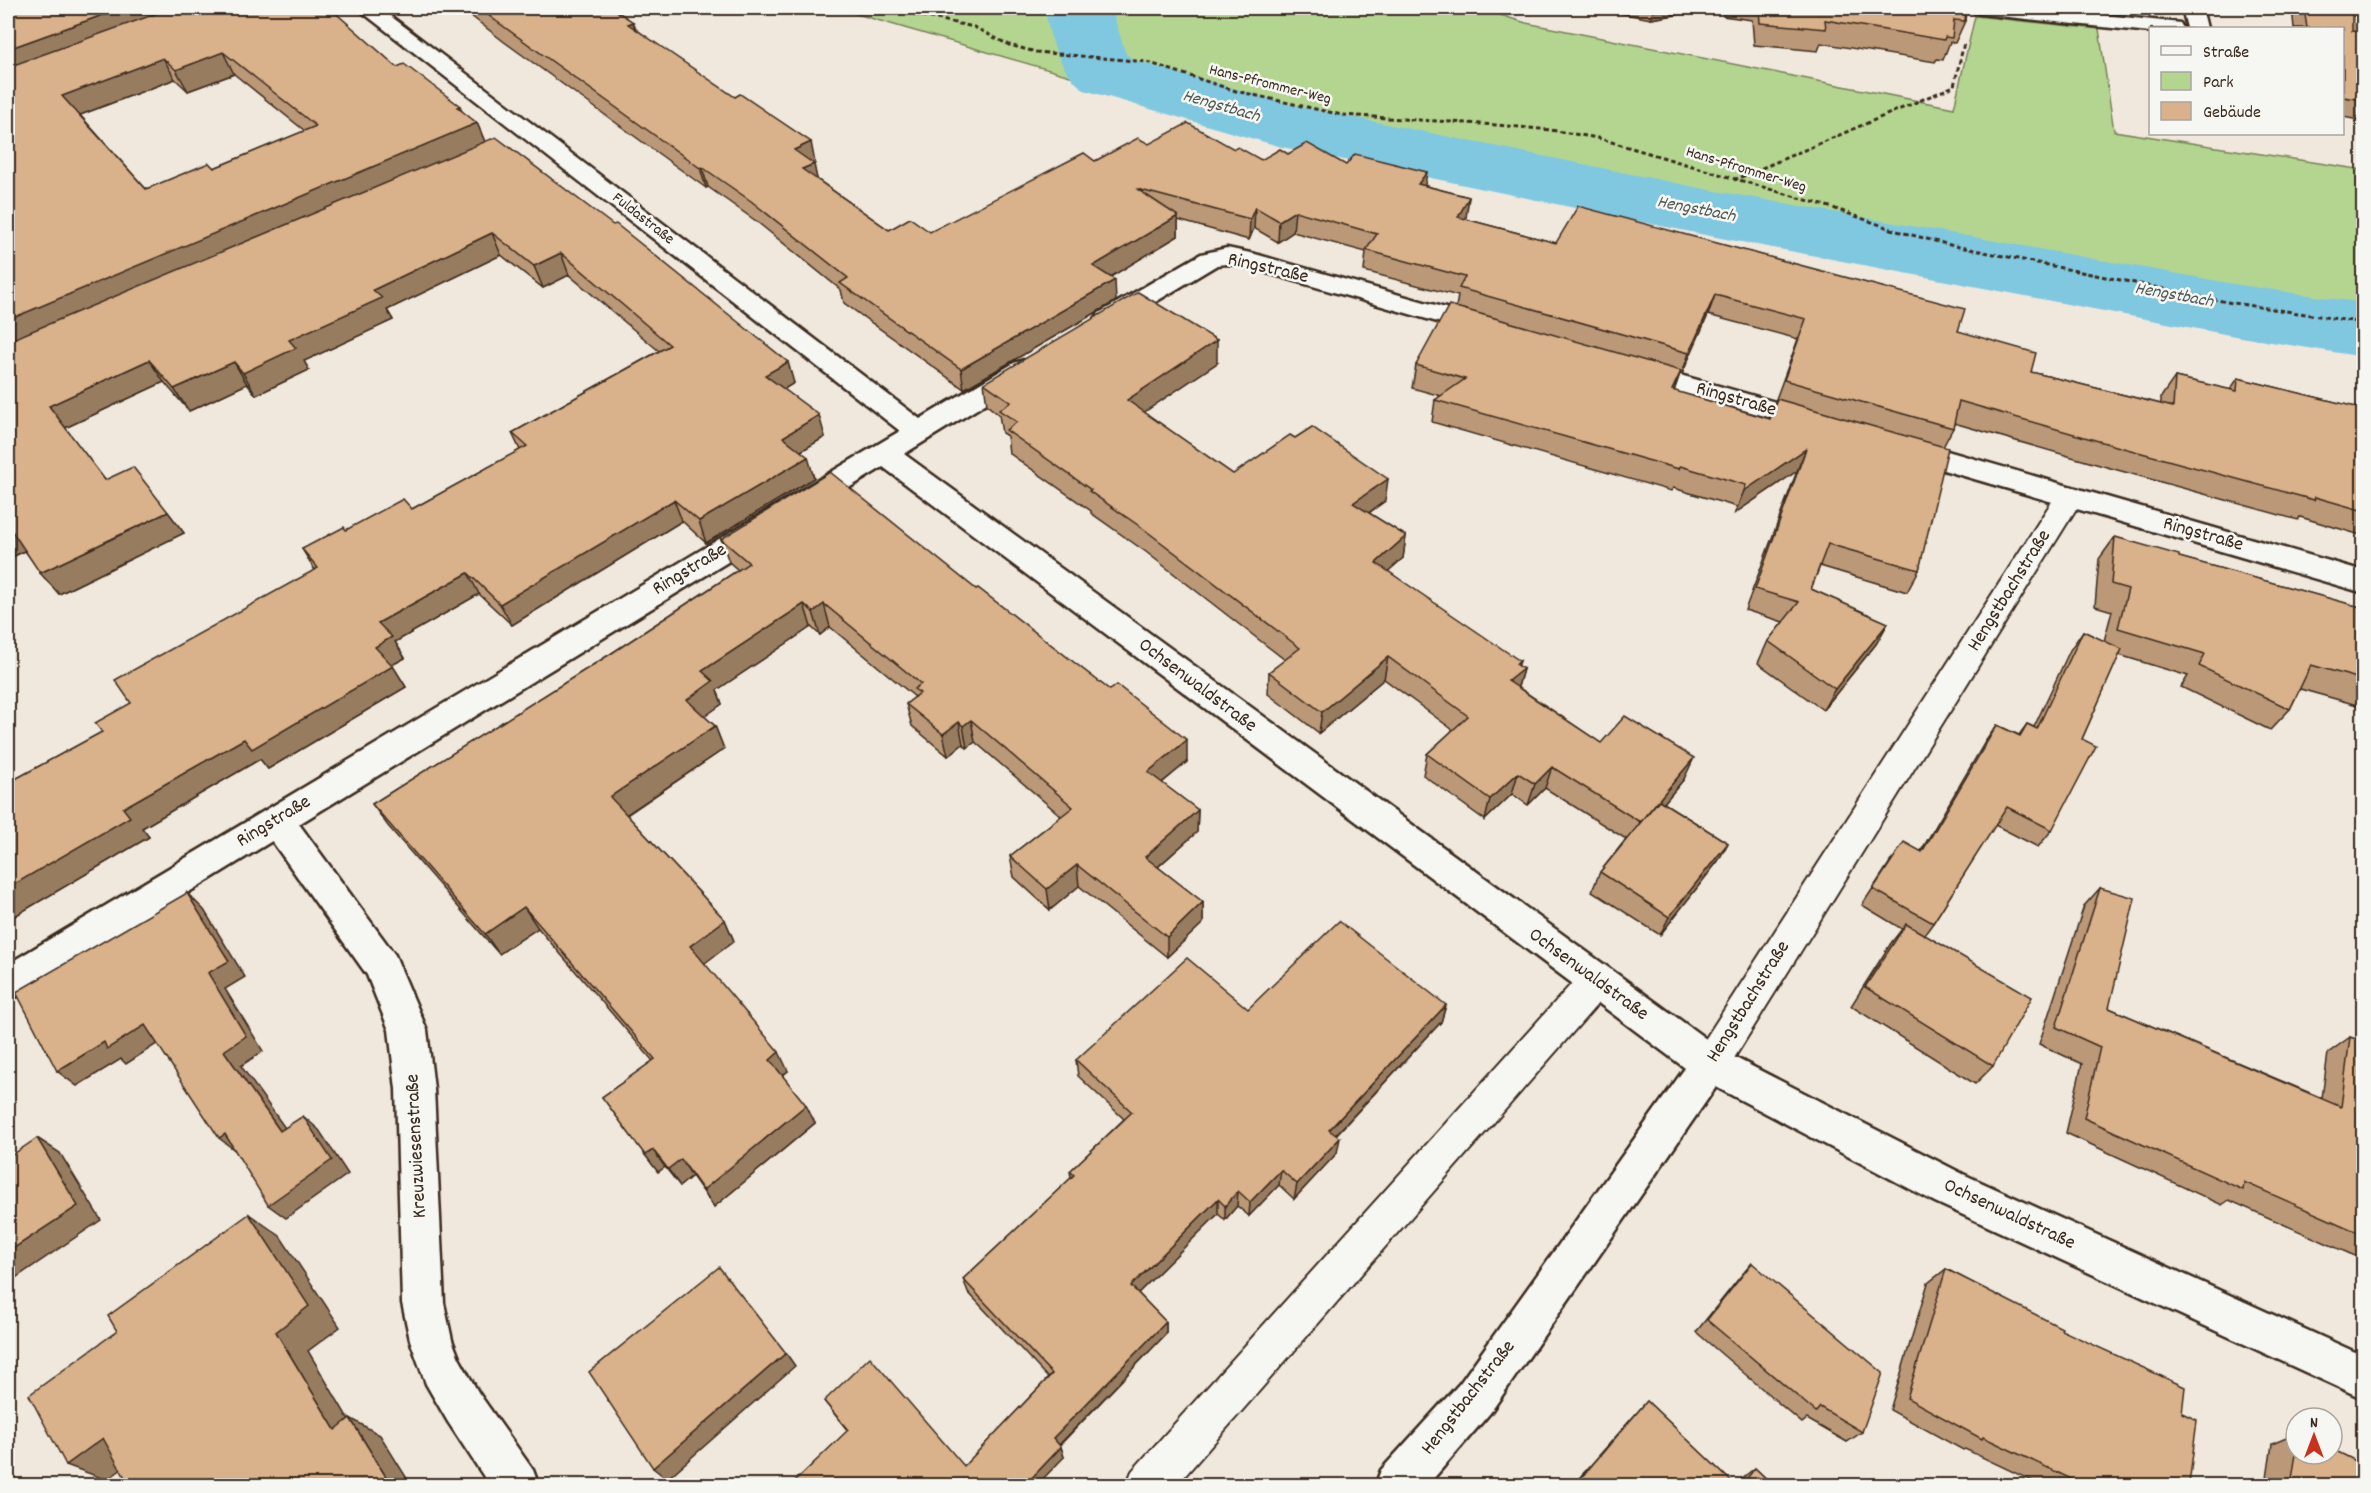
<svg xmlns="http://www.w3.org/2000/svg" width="2371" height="1493" font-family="Dekko,sans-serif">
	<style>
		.green { fill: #b3d590; stroke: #778057; stroke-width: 1.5 }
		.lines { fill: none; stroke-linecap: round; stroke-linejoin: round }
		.river { fill: #80c8e0; fill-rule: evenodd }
		.lane-casing { stroke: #3b2a1e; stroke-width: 4 }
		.street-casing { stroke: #3b2a1e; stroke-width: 5 }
		.path { stroke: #3b2a1e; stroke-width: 3; stroke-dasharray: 4.5 3; stroke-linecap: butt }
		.lane { fill: #f6f6f2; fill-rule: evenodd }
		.street { fill: #f6f6f2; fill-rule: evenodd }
		.wall { fill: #bb9877; stroke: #3b2a1e; stroke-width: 1.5; fill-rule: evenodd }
		.shaded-wall { fill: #987c61; stroke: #3b2a1e; stroke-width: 1.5 }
		.building { fill: #d9b18a; stroke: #3b2a1e; stroke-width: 1.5; fill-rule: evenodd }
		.labels { text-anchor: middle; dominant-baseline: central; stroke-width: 5; stroke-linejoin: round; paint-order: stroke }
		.far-street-label { font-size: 16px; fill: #3b2a1e; stroke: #f6f6f2 }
		.far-water-label { font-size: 18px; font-style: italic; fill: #505958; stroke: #f6f6f2 }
		.street-label { font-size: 20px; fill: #3b2a1e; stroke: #f6f6f2 }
	</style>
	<rect width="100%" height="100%" fill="#f0e8dd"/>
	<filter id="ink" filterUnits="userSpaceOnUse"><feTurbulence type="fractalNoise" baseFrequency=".0167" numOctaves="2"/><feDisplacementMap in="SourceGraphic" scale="12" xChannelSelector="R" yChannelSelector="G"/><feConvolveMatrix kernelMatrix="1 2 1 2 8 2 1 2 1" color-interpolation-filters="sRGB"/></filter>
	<g filter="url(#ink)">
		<!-- green -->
		<polygon class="green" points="836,8 1478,8 1526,23 1954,108 1975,16 2099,29 2114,131 2363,170 2363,314 2222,290 1953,238 1967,272 1311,146"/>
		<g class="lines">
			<!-- river -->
			<path class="river" d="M1045,8H1111L1126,54L1134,60L1293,105L1705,189L2240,285L2364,303V357L2240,337L1705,235L1282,147L1084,90C1059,70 1049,38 1045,8Z"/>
			<!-- lane casing -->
			<g class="lane-casing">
				<g id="lane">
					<polygon points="2070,486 2080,489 2084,496 1723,1076 1710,1081 1697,1076 1692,1064 1697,1052 2060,489"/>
					<polygon points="1596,965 1608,970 1614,981 1608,992 1176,1486 1126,1486 1132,1471 1584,970"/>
				</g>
			</g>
			<!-- street casing -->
			<g class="street-casing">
				<g id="street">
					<polygon points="357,8 380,8 920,419 1014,363 1023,360 1032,363 1036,369 1032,375 904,454 1724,1052 1963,1174 2364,1356 2364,1399 1935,1202 1716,1087 1490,1413 1427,1486 1375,1486 1381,1470 1460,1383 1685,1068 883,467 299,824 395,955 427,1030 434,1089 444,1303 452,1340 459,1358 478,1392 533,1470 539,1486 490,1486 448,1422 426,1384 410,1340 402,1303 396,1089 389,1030 367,975 272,841 21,995 8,999 8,964 900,431"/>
					<polygon points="1971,8 2036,8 2172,22 2180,23 2183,28 2150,28 2150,32 1981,14 1974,12"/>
					<polygon points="2182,8 2202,8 2207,28 2187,28"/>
					<polygon points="1227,248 1255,254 1495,322 1499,328 1495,334 1486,336 1243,266 1227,264 1217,265 1117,325 1108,327 1099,325 1095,319 1099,313 1201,254"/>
					<polygon points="1634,362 1825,416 1829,423 1825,430 1815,432 1625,377 1621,371 1625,365"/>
					<polygon points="1902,438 2364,571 2364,593 1892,455 1888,448 1892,441"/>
				</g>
			</g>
			<!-- path -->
			<g class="path">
				<polyline points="885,8 974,27 1009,45 1036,52 1147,62 1236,91 1342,115 1497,125 1551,130 1598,138 1833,208 1897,231 1950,245 2227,302 2364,323"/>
				<polyline points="1734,180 1954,86 1964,43"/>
			</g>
			<!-- lane -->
			<use href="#lane" class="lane"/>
			<!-- street -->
			<use href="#street" class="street"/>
		</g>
		<!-- wall -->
		<g class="wall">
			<path d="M8,8L397,67L477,123L485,142L794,383L784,389L825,437L801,451L814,478L706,543L682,521L512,625L479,594L395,642L405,658L392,665L406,687L268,769L260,759L142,828L149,837L8,920V783L102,732L131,703L315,570L302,549L346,530L412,509L520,450L512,433L659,351L569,275L543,288L501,255L387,310L393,320L304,361L309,370L256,395L247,384L189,411L164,382L65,428L105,480L168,512L184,533L59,594L25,551L8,559ZM234,74L305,131L214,168L146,189L80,115L175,79L188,91Z"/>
			<path d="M461,8H612L633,22L636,29L815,163L813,164L817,179L889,230L930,232L1095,161L1149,144L1234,149L1261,160L1288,154L1346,165L1469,197L1465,219L1556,243L1958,331L2031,372L2161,404V397L2175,377L2230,390L2238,378L2364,409V536L2300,517L2298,520L2103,466L1954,423L1953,428L1943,447L1919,570L1907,592L1820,566L1811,589L1888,623L1876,644L1823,710L1758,663L1768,641L1783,622L1745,610L1797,471L1735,513L1737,507L1673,488L1671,491L1432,422L1435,400L1441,396L1412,388L1416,365L1456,307L1458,296L1364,271L1366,252L1293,232L1278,242L1254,228L1249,240L1178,220V236L1110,277L1116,301L964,389L844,303L841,290L756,221L708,187L706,188L503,41ZM1708,315L1798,339L1769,418L1674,391L1680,373L1682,374Z"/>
			<polygon points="1593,8 1718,8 1651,19"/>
			<polygon points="1724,8 1966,8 1965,21 1955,43 1950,42 1943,60 1937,59 1935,62 1821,43 1818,51 1754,45 1752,20 1723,16"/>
			<polygon points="2292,8 2364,8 2364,121 2343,117 2343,28 2294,28"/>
			<polygon points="1217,363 1144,412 1233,474 1385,501 1369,513 1406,536 1403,558 1388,571 1523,669 1518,687 1601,743 1684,779 1664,803 1728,843 1718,861 1660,935 1592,891 1600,872 1626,839 1545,788 1528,805 1512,794 1485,820 1423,775 1427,754 1453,730 1384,679 1319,733 1268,694 1269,672 1285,660 1146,552 1091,513 1091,511 1009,453 1007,436 1002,433 999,415 987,405 984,383"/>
			<polygon points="2115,537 2179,557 2364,608 2364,707 2300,689 2290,709 2270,730 2181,687 2188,676 2119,655 2082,739 2052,830 2038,847 1995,825 1933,923 1925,934 1993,1066 1975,1084 1851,1006 1891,943 1902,929 1862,905 1892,859 1921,851 1985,742 1997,725 2019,735 2027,724 2034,727 2070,650 2083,631 2104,641 2112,611 2095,606 2099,559"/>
			<polygon points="721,539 1187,762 1162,783 1198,810 1197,832 1158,867 1203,902 1203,923 1167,957 1079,886 1050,910 1014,877 1010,856 1061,816 975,742 967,748 963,744 948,756 912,726 906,704 915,697 830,627 820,635 811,627 717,690 722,704 704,716 715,726 724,749 627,815 725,920 734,941 704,963 788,1071 782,1076 815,1123 714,1207 692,1176 680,1186 665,1167 658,1172 602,1097 653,1061 538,928 499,954 388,826 372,804 612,653 738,570 729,562"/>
			<polygon points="2100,888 2109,1008 2322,1098 2328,1053 2350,1037 2364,1042 2364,1260 2229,1200 2222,1205 2066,1133 2082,1064 2039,1044 2084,906"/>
			<polygon points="1446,1005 1441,1022 1336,1135 1337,1153 1294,1199 1279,1185 1249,1216 1237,1206 1225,1220 1218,1214 1138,1293 1166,1322 1166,1334 1060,1445 1061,1447 1064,1457 791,1485 848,1431 824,1401 964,1466 1048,1378 968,1292 963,1279 1071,1178 1070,1171 1124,1119 1078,1076 1076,1060 1248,1009"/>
			<polygon points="1752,1263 1862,1432 1847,1442 1807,1419 1802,1423 1696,1332 1740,1277"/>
			<polygon points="1946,1269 2061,1330 2182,1413 2189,1485 2041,1485 1965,1449 1963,1450 1890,1410 1928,1283"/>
			<polygon points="1647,1401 1735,1485 1737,1482 1755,1468 1773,1485 1573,1485"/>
			<polygon points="2296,1434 2296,1454 2364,1485 2266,1485 2272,1444"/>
		</g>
		<!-- shaded-wall -->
		<g class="shaded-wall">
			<polygon points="122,8 192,8 8,75 8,49"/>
			<polygon points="1654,8 1718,8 1651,19"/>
			<polygon points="633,22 639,42 628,24"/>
			<polygon points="223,52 234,74 188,91 176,70"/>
			<polygon points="163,58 175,79 75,117 62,96"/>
			<polygon points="460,106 468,127 477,123 486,144 8,349 8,320"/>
			<polygon points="811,142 815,163 798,171 794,150"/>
			<polygon points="814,164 818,184 802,169"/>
			<polygon points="702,167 708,187 706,188 700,168"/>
			<polygon points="1427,172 1424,192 1418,184"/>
			<polygon points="1469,197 1466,218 1455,237 1458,217"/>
			<polygon points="1255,207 1254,228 1249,240 1250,219"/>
			<polygon points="1295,211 1293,232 1278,242 1279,221"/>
			<polygon points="1178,216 1178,236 1094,287 1093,266"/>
			<polygon points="492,233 501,255 387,310 393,320 304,361 309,370 256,395 243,373 289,340 373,290"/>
			<polygon points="561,253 569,275 543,288 534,266"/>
			<polygon points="1115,280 1116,301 964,389 961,369"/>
			<polygon points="1715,295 1708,315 1682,374 1689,353"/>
			<polygon points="1217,340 1217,363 1128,423 1127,400"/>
			<polygon points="149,360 164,382 65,428 49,406"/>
			<polygon points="234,362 247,384 189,411 174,389"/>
			<polygon points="788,362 794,383 771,397 765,375"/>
			<polygon points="1681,371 1673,394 1672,390"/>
			<polygon points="819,415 825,437 789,458 783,437"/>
			<polygon points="1806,449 1797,471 1735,513 1744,491"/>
			<polygon points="808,457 814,478 706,543 699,521"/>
			<polygon points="1388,479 1385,501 1350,526 1353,503"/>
			<polygon points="674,500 682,521 512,625 500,604"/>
			<polygon points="168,512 184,533 59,594 40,573"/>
			<polygon points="10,528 28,549 8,559 8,529"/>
			<polygon points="1406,536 1403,558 1373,585 1376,563"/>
			<polygon points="468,573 479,594 395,642 405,658 388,667 375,647 378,623"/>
			<polygon points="804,604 811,627 717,690 722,704 697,722 687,700 702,671"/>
			<polygon points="824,604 830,627 820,635 813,612"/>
			<polygon points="1888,623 1876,644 1823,710 1835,689"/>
			<polygon points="1388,657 1384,679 1319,733 1322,712"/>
			<polygon points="1520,661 1516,674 1523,669 1517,690 1508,681 1516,664"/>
			<polygon points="393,666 406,687 268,769 260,759 142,828 149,837 8,920 8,888 123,808 244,739"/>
			<polygon points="971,720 975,742 967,748 963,726"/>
			<polygon points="959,722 963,744 948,756 943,734"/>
			<polygon points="715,726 724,749 621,818 610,797"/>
			<polygon points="1187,740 1187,762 1148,794 1148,772"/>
			<polygon points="1694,758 1684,779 1631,842 1640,822"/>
			<polygon points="1552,767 1545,788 1528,805 1535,784"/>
			<polygon points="1518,773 1512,794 1485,820 1490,799"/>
			<polygon points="1198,810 1197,832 1145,878 1145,857"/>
			<polygon points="1728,843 1718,861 1660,935 1669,917"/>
			<polygon points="1077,865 1079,886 1050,910 1047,889"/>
			<polygon points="187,893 204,910 245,977 225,989 263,1051 241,1066 297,1145 280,1131 224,1051"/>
			<polygon points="1203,902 1203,923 1167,957 1167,937"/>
			<polygon points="524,907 538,928 499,954 485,934"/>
			<polygon points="725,920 734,941 701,966 690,946"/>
			<polygon points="1446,1005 1441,1022 1326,1145 1329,1130"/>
			<polygon points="145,1025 163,1040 126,1064 121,1059 77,1086 57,1071 104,1042"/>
			<polygon points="779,1052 788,1071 779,1078 770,1060"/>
			<polygon points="806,1105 815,1123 714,1207 703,1190"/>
			<polygon points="303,1116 319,1130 348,1174 286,1218 268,1205"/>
			<polygon points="225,1134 237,1152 219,1138"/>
			<polygon points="37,1138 60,1153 101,1220 8,1283 8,1252"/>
			<polygon points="1340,1138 1337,1153 1294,1199 1297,1184"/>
			<polygon points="8,1147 25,1178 8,1167"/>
			<polygon points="653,1150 665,1167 658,1172 645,1155"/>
			<polygon points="681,1159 692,1176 680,1186 668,1169"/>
			<polygon points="1281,1170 1279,1185 1249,1216 1250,1202"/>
			<polygon points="1238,1191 1237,1206 1225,1220 1225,1206"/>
			<polygon points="1218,1199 1218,1214 1132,1299 1131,1286"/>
			<polygon points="249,1214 280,1236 340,1327 308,1351 365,1447 335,1430 276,1332"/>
			<polygon points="1166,1322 1166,1334 1056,1448 1053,1438"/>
			<polygon points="786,1353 795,1366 667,1479 653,1468"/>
			<polygon points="350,1418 380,1435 411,1485 391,1485"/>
			<polygon points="103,1438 142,1454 107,1480 66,1465"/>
			<polygon points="1061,1447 1064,1457 1037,1485 1025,1485"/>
		</g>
		<!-- building -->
		<g class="building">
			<polygon points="8,8 122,8 8,49"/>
			<path d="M172,8H330L397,67L404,64L460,106L457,107L477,123L8,320V67ZM223,52L316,126L214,168L209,163L146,189L62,96L163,58L176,70Z"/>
			<polygon points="479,8 612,8 633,22 628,24 735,97 740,94 811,142 794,150 814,164 802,169 889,230 910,218 930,232 1084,153 1095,161 1138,138 1149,144 1188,123 1234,149 1238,147 1261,160 1280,149 1288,154 1307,143 1346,165 1355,154 1427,172 1418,184 1469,197 1458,217 1556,243 1578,206 1965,309 1958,331 2036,353 2031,372 2173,407 2175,377 2237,391 2238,378 2364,409 2364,511 2315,497 2314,500 2116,446 1959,401 1953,428 1784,380 1806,319 1715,295 1689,353 1459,288 1465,277 1366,250 1377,234 1295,211 1279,221 1255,207 1250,219 1137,189 1178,216 1093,266 1115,280 961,369 840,283 848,278 751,201 702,167 700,168 496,21"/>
			<polygon points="1759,8 1966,8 1965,21 1954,20 1952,38 1945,37 1944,40 1825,20 1826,29 1760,23"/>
			<polygon points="2304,8 2364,8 2364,16 2352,16 2352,31 2364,32 2364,100 2343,97 2343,28 2307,28"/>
			<polygon points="496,137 613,225 616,224 788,362 765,375 819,415 783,437 808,457 699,521 674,500 500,604 468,573 378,623 392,637 375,647 393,666 252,749 244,739 123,808 130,817 8,888 8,783 102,732 95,723 131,703 115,680 318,568 302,549 344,527 346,530 403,499 412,509 527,446 512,433 670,345 561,253 534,266 492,233 373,290 382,298 289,340 296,348 243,373 234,362 174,389 149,360 49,406 105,480 133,467 168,512 40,573 10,528 8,529 8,341"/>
			<polygon points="1138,292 1217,340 1127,400 1233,474 1290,435 1295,438 1312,427 1388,479 1353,503 1406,536 1376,563 1520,661 1516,664 1523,669 1508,681 1601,743 1625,716 1694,758 1640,822 1552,767 1535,784 1518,773 1490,799 1427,754 1468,716 1388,657 1322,712 1269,672 1300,648 1145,530 1089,491 1091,490 1006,430 1017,422 999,410 1011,402 984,383"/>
			<polygon points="1449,305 1681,371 1672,390 1770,419 1777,399 1948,448 1919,570 1828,544 1811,589 1888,623 1835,689 1768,641 1799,602 1755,589 1806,449 1744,491 1746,485 1680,466 1679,469 1435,400 1465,379 1416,365"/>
			<polygon points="830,472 976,589 978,588 1110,690 1117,685 1187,740 1148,772 1198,810 1145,857 1203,902 1167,937 1077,865 1047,889 1010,856 1073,807 971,720 963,726 959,722 943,734 906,704 920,693 914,689 921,684 824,604 813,612 804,604 702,671 713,681 687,700 715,726 610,797 725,920 690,946 779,1052 770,1060 806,1105 703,1190 681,1159 668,1169 653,1150 645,1155 602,1097 655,1059 524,907 485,934 372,804 612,653 749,563 721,539"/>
			<polygon points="2115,537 2179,555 2179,557 2364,608 2364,680 2311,665 2290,709 2199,666 2205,654 2118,628 2128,589 2111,584"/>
			<polygon points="2083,631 2122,649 2082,739 2096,746 2052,830 2007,807 1933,923 1873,889 1904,842 1922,852 1997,725 2020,736 2027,724 2037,729"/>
			<polygon points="1659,800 1728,843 1669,917 1600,872"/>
			<polygon points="2100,888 2135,898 2109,1008 2341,1107 2350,1037 2364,1042 2364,1235 2244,1182 2243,1190 2084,1118 2100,1047 2056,1027"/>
			<polygon points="187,893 229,961 208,973 246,1036 224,1051 280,1131 303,1116 332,1160 268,1205 225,1134 219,1138 145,1025 107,1049 104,1042 57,1071 16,992"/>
			<polygon points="1339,921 1446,1005 1329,1130 1340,1138 1297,1184 1281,1170 1250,1202 1238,1191 1225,1206 1218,1199 1131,1286 1166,1322 1053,1438 1061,1447 1025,1485 791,1485 848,1430 824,1401 870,1357 964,1466 1052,1374 963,1279 1074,1175 1070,1171 1132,1112 1076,1060 1187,958 1248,1009"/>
			<polygon points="1906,924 2032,997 1993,1066 1865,987"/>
			<polygon points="37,1138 78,1206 8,1252 8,1158"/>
			<polygon points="249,1214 309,1306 276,1332 335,1430 350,1418 391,1485 129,1485 103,1438 66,1465 29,1395 117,1331 108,1316"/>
			<polygon points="1752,1263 1883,1373 1862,1432 1820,1407 1816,1412 1707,1320"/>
			<polygon points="719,1267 786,1353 653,1468 589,1372"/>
			<polygon points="1946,1269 2062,1328 2061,1330 2185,1387 2182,1413 2197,1420 2189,1485 2084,1485 1983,1437 1982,1439 1907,1398"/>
			<polygon points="1647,1401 1735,1485 1575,1485"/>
			<polygon points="2332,1449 2364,1465 2364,1485 2291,1485 2296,1454 2332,1454"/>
			<polygon points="1755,1468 1773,1485 1742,1485"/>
		</g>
	</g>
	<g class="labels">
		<!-- far-street labels -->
		<g class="far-street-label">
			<text transform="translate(1270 85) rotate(14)">Hans-Pfrommer-Weg</text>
			<text transform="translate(1746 170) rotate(17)">Hans-Pfrommer-Weg</text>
			<text transform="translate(643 219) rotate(38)">Fuldastraße</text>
		</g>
		<!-- far-water labels -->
		<g class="far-water-label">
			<text transform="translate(1221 107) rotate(16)">Hengstbach</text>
			<text transform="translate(1696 210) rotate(11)">Hengstbach</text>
			<text transform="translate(2174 296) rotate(10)">Hengstbach</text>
		</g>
		<!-- street labels -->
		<g class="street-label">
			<text transform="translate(1268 269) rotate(13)">Ringstraße</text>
			<text transform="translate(1736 400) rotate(16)">Ringstraße</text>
			<text transform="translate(2203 535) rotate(16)">Ringstraße</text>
			<text transform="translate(690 570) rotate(-31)">Ringstraße</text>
			<text transform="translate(2010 591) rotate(-58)">Hengstbachstraße</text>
			<text transform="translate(1197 686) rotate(37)">Ochsenwaldstraße</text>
			<text transform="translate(274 822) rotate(-31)">Ringstraße</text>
			<text transform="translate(1588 975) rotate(36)">Ochsenwaldstraße</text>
			<text transform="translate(1749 1002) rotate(-58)">Hengstbachstraße</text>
			<text transform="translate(417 1146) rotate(-93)">Kreuzwiesenstraße</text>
			<text transform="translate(2009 1215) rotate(25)">Ochsenwaldstraße</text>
			<text transform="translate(1469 1398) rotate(-52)">Hengstbachstraße</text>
		</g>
	</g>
	<!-- margin -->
	<rect width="2371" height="1493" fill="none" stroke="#f6f6f2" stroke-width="30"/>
	<rect x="15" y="15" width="2341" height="1463" fill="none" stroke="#3b2a1e" stroke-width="2" filter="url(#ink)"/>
	<!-- legend -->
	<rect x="2149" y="27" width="195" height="108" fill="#f6f6f2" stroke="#aba49d" stroke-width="1.5"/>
	<rect x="2161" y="46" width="30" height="9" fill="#f6f6f2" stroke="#aba49d" stroke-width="1.5"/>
	<text x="2203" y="57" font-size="18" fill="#3b2a1e">Straße</text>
	<rect x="2161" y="72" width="30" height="18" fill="#b3d590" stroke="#aba49d" stroke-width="1.5"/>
	<text x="2203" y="87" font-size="18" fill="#3b2a1e">Park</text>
	<rect x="2161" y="102" width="30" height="18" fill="#d9b18a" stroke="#aba49d" stroke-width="1.5"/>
	<text x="2203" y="117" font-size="18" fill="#3b2a1e">Gebäude</text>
	<!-- north arrow -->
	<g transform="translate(2314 1436)"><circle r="28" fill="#f6f6f2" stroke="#aba49d" stroke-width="1.5"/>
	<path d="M0-4.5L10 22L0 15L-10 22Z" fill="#c8321e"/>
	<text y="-9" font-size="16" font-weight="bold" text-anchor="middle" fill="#3b2a1e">N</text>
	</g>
</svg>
